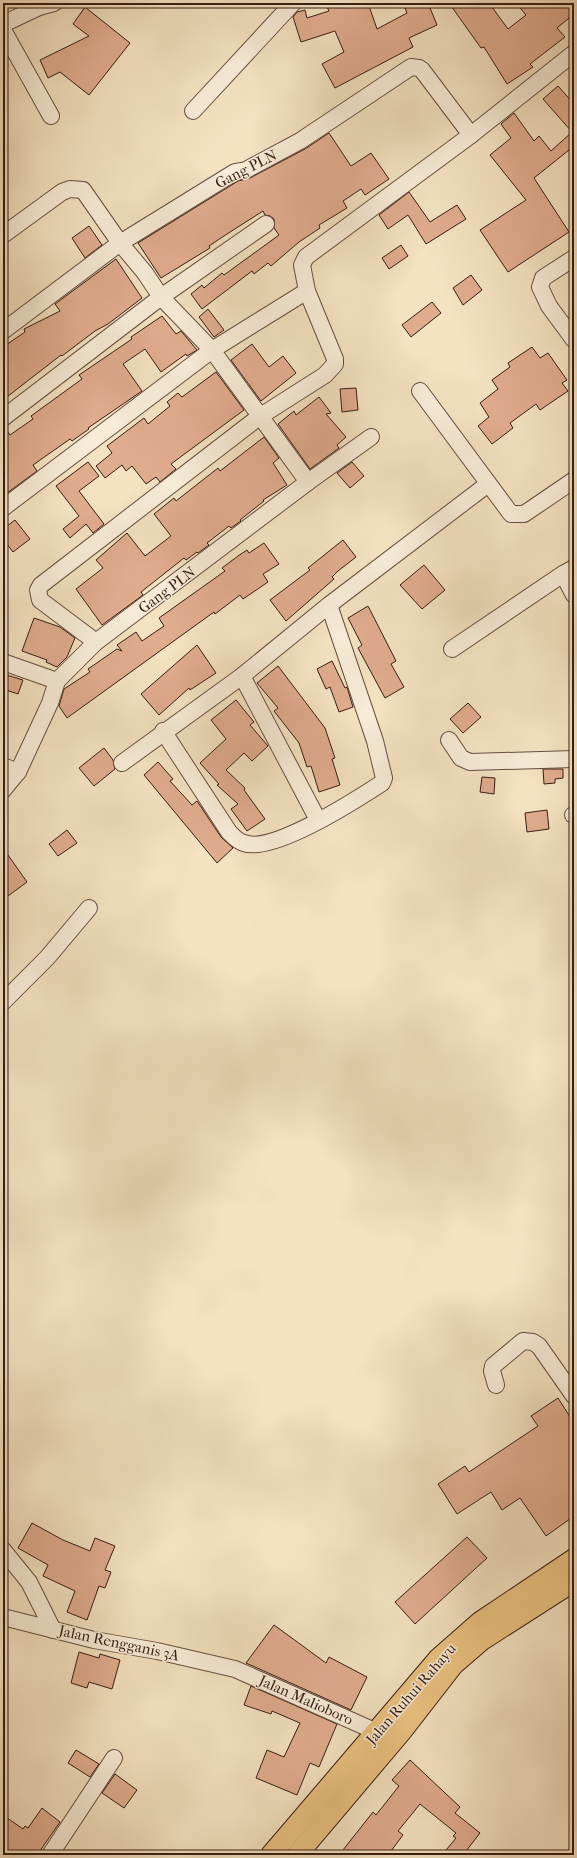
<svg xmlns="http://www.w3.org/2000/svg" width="577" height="1858" font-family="'IM FELL French Canon',serif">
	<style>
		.building { fill: #e0ac8e; stroke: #361c13 }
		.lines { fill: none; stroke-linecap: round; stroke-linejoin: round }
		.minor-casing { stroke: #664e3e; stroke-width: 18 }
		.major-casing { stroke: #361c13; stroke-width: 22 }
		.minor { stroke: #f8ecd7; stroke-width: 16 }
		.major { stroke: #eac180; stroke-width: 20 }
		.labels { text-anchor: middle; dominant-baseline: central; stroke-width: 3; stroke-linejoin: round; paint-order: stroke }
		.street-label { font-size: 15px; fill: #361c13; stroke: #f8ecd7 }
	</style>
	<rect width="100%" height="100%" fill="#f4e2c1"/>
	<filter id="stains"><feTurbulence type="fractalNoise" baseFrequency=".005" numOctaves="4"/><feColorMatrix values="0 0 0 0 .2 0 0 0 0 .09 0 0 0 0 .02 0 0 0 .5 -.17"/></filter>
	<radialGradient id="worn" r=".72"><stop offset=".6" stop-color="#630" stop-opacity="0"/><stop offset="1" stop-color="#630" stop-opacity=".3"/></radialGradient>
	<!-- building -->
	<g class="building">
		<polygon points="338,3 368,3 377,29 407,13 403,3 428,3 437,25 409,38 413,47 335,88 322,64 344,52 335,31 301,42 293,17 297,12 305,10 307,18 329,11 327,7"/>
		<polygon points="449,3 489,3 508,29 526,15 516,3 574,3 574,14 557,28 565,37 530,64 533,67 507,84 484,47 481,48"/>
		<polygon points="85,7 130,43 89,95 60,72 48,78 40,60 89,36 73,24"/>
		<polygon points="558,86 574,104 574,146 534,178 569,232 508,272 480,230 526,200 490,155 511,138 501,124 514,113 534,141 539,136 551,151 572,132 543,99"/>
		<polygon points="329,133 351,166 371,153 389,179 365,195 361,189 343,201 347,208 319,225 320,228 299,242 271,266 268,263 254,274 252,271 202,309 191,294 202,285 204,288 222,273 224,275 279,235 274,228 274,219 270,216 265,215 263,211 227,234 209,246 210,248 161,278 138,243 238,181 250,178 305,149"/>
		<polygon points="409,192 430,222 457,205 466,219 426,244 408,215 388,229 379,215"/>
		<polygon points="89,226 102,245 85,258 72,238"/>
		<polygon points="401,245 408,256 389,269 382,258"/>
		<polygon points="116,259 142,298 108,324 95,331 62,356 61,355 3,400 3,347 25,332 24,329 60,311 55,304"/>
		<polygon points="471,275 482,290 463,305 453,288"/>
		<polygon points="432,302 441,313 411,337 402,325"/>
		<polygon points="208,309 224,330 214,337 199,317"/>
		<polygon points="162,316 176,334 181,331 197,350 187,356 186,354 161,372 145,349 123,364 142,391 88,428 89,429 72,441 70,439 33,465 37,471 3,496 3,427 5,427 10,435 33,419 31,416 82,379 79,375 132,339 131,337"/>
		<polygon points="252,344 269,367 283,356 296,373 261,401 231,360"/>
		<polygon points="532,347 540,358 548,353 567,380 562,383 568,391 540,410 536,404 510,423 513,428 492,444 478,426 489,417 480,403 498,389 492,380 510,367 508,363"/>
		<polygon points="216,372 244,410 171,464 176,469 160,482 156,477 146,484 132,466 126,471 122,465 105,478 96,466 112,453 107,446 144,418 148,424 170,406 167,402 178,393 182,397"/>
		<polygon points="356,388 358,410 342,412 340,389"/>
		<polygon points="319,397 331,413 326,414 346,437 337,445 339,448 310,469 278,424 294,411 296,415"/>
		<polygon points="264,437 279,458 273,463 287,485 263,500 264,501 240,520 241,521 231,528 229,526 207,543 209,545 198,553 197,552 186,560 184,558 141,592 143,595 102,625 76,589 103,568 96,560 127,533 145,556 171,536 154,514 174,498 176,501 218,468 220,471"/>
		<polygon points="88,462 99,476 79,491 104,524 93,533 86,524 70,538 63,529 79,516 56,486"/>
		<polygon points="352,462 364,476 350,488 337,473"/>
		<polygon points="15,520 30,539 13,552 3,539 3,529"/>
		<polygon points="343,540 356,557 338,571 332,577 334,579 286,621 270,600 310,570 308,568"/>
		<polygon points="264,543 279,564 263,574 268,582 243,599 240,595 215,614 214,612 67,718 59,706 64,689 90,672 88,669 117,649 122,651 117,645 136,632 142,641 164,626 159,618 225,571 222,568 238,556 247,550 249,553"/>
		<polygon points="424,565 445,590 422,609 400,585"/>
		<polygon points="368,606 396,661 391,664 404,687 385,698 358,648 362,645 348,618"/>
		<polygon points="34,618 60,627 75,638 67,657 57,667 46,662 47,660 22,651"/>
		<polygon points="197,645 216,673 190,690 189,688 159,715 141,694"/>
		<polygon points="332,661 345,688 347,687 353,707 339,712 330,687 326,689 317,669"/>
		<polygon points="278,666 325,728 335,758 332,759 340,785 319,792 311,766 307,767 299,743 274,711 278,708 257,683"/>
		<polygon points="3,674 23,680 18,694 3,689"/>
		<polygon points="236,700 254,722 250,725 268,746 252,761 244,753 226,770 245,788 244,790 265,819 247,831 231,809 238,804 217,785 219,784 200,763 226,739 211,720"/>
		<polygon points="468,703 481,717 463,733 450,719"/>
		<polygon points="104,748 113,760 115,769 94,786 79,768"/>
		<polygon points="158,762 173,779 170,781 192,805 197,801 221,837 233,848 217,863 144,775"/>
		<polygon points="543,769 563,769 563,778 555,779 555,783 544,784"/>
		<polygon points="482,777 495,778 494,794 480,792"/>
		<polygon points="547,810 549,829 527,832 525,813"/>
		<polygon points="67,830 77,843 58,856 49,844"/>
		<polygon points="3,848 27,882 8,896 3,890"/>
		<polygon points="558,1398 574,1423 574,1516 546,1536 520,1498 502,1510 491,1492 457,1514 438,1484 465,1466 469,1472 538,1426 531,1416"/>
		<polygon points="32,1523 63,1540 90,1551 95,1538 115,1546 105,1570 111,1572 105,1588 99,1586 87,1620 67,1612 75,1591 43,1576 48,1565 18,1548"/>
		<polygon points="467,1537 487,1558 415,1624 395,1602"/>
		<polygon points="274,1625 326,1663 329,1657 367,1677 351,1710 246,1663"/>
		<polygon points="79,1652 99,1658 100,1654 120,1660 112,1689 89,1682 87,1688 71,1683"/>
		<polygon points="251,1686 337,1724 319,1767 310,1763 297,1795 256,1778 267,1750 284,1757 300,1723 272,1711 271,1714 244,1705"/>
		<polygon points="76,1750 99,1764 90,1777 68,1763"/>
		<polygon points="410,1760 460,1807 455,1813 480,1833 463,1855 442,1855 456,1838 453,1836 456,1833 420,1804 398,1831 403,1835 388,1855 339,1855 373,1812 376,1815 399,1786 392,1780"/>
		<polygon points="115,1774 137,1790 124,1808 102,1793"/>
		<polygon points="42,1808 60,1822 37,1855 3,1855 3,1815 23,1829 25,1826 28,1828"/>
	</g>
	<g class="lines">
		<!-- minor casing -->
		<g class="minor-casing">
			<g id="minor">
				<polyline points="3,24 39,7 54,3"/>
				<polyline points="3,30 51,116"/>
				<polyline points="193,111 293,3"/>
				<polyline points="3,235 62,192 70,189 83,190 120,243 145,273 161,297 212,350 308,482 96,642 57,681 50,703 18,772 3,766"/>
				<polyline points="574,258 543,278 540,287 549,306 574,340"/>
				<polyline points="3,331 120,243 235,172 246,170 300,141 411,67 419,68 422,70 471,135"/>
				<polyline points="420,391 511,514 524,514 574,480"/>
				<polyline points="3,418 161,297 266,224"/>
				<polyline points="308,482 371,437"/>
				<polyline points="3,508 212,350 307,291"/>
				<polyline points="574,568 563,574 574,595"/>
				<polyline points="96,642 40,600 38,590 41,585 259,417 325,375 335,364 335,359 307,291 302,265 306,257 471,135 574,53"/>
				<polyline points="452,649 563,574"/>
				<polyline points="3,662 57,681"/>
				<polyline points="242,676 318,820"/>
				<path d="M163,731L229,832C233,836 238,842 244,843C272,854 356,800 382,783L384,778L375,741L329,605"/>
				<polyline points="449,740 461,758 470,762 574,759"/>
				<polyline points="122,763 242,676 329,605 488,484"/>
				<polyline points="3,790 18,772"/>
				<polyline points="573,815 574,815"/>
				<polyline points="3,1002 47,958 89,908"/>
				<polyline points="496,1385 492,1371 493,1366 523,1341 533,1342 539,1346 574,1396"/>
				<polyline points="3,1550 29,1582 53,1630"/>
				<polyline points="3,1617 94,1640 157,1651 235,1669 377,1732"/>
				<polyline points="50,1855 114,1758"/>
			</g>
		</g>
		<!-- major casing -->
		<g class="major-casing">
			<g id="major">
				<polyline points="271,1855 439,1658 480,1622 574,1559"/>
				<polyline points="297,1855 401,1732 453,1665 482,1640 574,1581"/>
			</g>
		</g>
		<!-- minor -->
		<use href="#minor" class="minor"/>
		<!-- major -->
		<use href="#major" class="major"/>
	</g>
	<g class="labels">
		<!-- street labels -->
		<g class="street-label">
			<text transform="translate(246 169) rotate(-27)">Gang PLN</text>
			<text transform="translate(167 590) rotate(-37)">Gang PLN</text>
			<text transform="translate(119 1643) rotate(12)">Jalan Rengganis 3A</text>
			<text transform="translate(411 1694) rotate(-49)">Jalan Ruhui Rahayu</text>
			<text transform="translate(306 1700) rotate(24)">Jalan Malioboro</text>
		</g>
	</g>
	<!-- margin -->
	<rect width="577" height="1858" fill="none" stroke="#f4e2c1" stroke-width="16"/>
	<rect x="4" y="4" width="569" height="1850" fill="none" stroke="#361c13" stroke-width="2"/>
	<rect x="8" y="8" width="561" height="1842" fill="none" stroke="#361c13"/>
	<rect width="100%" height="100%" filter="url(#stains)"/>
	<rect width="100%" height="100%" fill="url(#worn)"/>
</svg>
